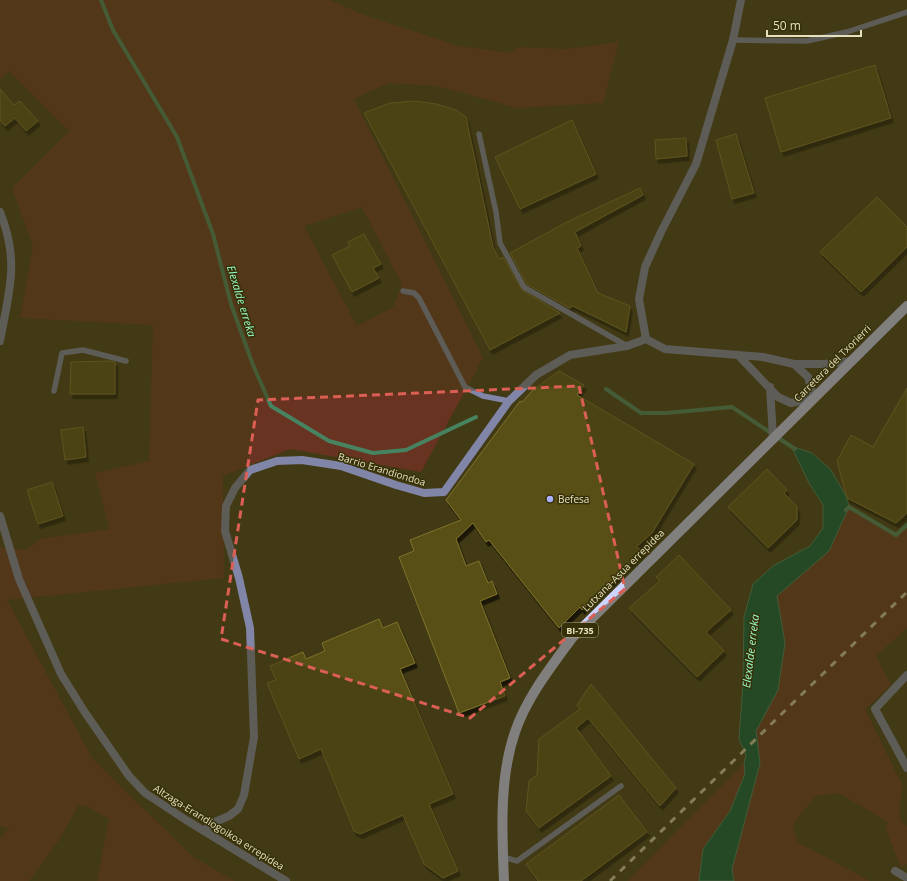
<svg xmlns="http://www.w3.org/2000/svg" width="907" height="881" font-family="'Open Sans',sans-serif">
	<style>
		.green { fill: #683321; fill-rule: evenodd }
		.water { fill: #045b3a; stroke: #488361 }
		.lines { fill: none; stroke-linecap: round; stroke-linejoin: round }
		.stream { stroke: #488361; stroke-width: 4 }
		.building { fill: #595019; stroke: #7e7229; filter: url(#shadow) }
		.lane { stroke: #8185a8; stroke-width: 5.5 }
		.street { stroke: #8185a8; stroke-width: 8 }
		.primary { stroke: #cdd3fd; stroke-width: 10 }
		.rail { stroke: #d2cca9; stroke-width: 3; stroke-dasharray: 7 7; stroke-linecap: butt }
		.marked { fill: none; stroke: #db5f55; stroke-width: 3; stroke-dasharray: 8 5; stroke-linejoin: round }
		.poi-dot { fill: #a9b0fc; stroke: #363009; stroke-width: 1.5 }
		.labels { text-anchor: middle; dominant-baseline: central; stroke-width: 3; stroke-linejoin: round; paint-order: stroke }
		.shield { fill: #363009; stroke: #b1ab87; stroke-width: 1 }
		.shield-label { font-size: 9px; font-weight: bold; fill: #e6e0bd }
		.street-label { font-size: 10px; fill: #e6e0bd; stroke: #363009 }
		.poi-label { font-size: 10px; fill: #e6e0bd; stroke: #363009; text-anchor: start }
		.water-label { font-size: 11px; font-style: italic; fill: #9afbc8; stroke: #363009 }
	</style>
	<defs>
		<filter id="shadow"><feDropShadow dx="2.5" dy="4.5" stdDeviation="0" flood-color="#0009"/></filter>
	</defs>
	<rect width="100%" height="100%" fill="#413a14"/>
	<!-- green -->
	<g class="green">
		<path d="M0,0H329L367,16L459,46L510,53L517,47L567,49L619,42L603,103L517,108L437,86L389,83L354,99L483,358L421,472L290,449L223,476L224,578L7,600L92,758L193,857L235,881H97L109,819L89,807L79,805L59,840L29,881H0V839L9,828L0,826V547L26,550L40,539L109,529L95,473L149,461L153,325L20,318L33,246L12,188L69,131L9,71L0,79ZM362,207L402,285L393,307L357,326L304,226Z"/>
		<polygon points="849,507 896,535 907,525 907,628 876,656 891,685 865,709 902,785 899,811 901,821 907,826 907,864 901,867 885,828 888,822 839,793 815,796 793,825 798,842 870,881 734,881 732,869 760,763 756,731 778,690 785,643 777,596 829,551"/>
		<path d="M744,763C748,796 719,821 704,848C699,856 700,871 699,881H628Z"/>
	</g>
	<!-- water -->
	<polygon class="water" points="791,446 812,453 831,470 847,498 849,507 829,551 777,596 785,643 778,690 756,731 760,763 732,869 734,881 699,881 703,849 730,811 745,774 744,763 746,755 739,739 743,682 744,617 753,584 773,566 810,546 823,528 823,505 809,483"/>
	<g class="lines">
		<!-- stream -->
		<g class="stream">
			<polyline points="101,0 113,30 177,137 213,234 231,304 253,365 271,406 329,441 373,453 406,450 476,417"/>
			<polyline points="606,389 641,413 666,413 732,407 795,449"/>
			<polyline points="846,510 849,507 896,535 907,525"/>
		</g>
	</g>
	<!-- building -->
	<g class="building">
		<polygon points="875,65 891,118 781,152 765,98"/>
		<polygon points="0,89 14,105 20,101 38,121 26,131 15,118 5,126 0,120"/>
		<polygon points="416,101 436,104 456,110 466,117 493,247 499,259 503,257 522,290 560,313 490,350 364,113 390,103"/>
		<polygon points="572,120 596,174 520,209 495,157"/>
		<polygon points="736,134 754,193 732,199 716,140"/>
		<polygon points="686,138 687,156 656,159 655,140"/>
		<polygon points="640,188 643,195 575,232 581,246 577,248 598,293 630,306 626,332 573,306 569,308 527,284 510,253 567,222"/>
		<polygon points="877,197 907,227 907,247 861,292 820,252"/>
		<polygon points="364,234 381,264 373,268 379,278 352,292 332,255 350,246 348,242"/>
		<polygon points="109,361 115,362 115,394 70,394 71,362"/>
		<polygon points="559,371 584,385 577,395 694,464 652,533 636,547 643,551 582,610 580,607 559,628 489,540 486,542 473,523 456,539 466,566 479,561 488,583 492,581 497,594 480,601 510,678 500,682 505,696 459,713 399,557 414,551 410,540 461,520 446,500 520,401 522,402 533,390"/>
		<polygon points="907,388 907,513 896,523 847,498 837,461 851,435 873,447"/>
		<polygon points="83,427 86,457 65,460 61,430"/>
		<polygon points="767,469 787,490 784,493 797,507 797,520 768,548 728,507"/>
		<polygon points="52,482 63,516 38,524 27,490"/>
		<polygon points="679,555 731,610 706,632 724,651 697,677 629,608 660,581 656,577"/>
		<polygon points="379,619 383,628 397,622 415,663 400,669 453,794 429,804 458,871 443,878 424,864 403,815 360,834 354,831 321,749 299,759 267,683 276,680 270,666 303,652 306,659 325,651 322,643"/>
		<polygon points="591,684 676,788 660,806 588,718 576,728 611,776 539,828 526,811 529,781 537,775 539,739 580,709 577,705"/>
		<polygon points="619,795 647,832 581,881 538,881 526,864"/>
	</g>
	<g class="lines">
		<!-- lane -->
		<g class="lane">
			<polyline points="733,40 807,41 847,32 907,12"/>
			<polyline points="479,134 496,212 500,243 524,287 627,346"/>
			<polyline points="403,291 414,293 419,298 465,387 483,396 509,401"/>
			<polyline points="54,391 62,353 83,350 126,361"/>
			<polyline points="503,857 517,861 621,786"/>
		</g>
		<!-- street -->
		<g class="street">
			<path d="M0,212C20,262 9,291 0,341"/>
			<polyline points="738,355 778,397 791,403 814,398 808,377 794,364 763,357 665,349 646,339 639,299 645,267 661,232 696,164 733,40 741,0"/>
			<polyline points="794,364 824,364 851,361"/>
			<polyline points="770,387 773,438"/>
			<polyline points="0,516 19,579 61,674 84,711 129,776 145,793 186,820 286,881"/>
			<polyline points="907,675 875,709 907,768"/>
			<polyline points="205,831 210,824 229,816 238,809 244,795 254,737 250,628 239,578 225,531 226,506 235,488 250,470 277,461 302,460 341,466 396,485 424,493 444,492 509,401 536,375 570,355 627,346 646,339"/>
			<polyline points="895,871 907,878"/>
		</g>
		<!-- primary -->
		<path class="primary" d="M504,881C502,833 499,778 515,732C527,697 551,667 572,638L907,306"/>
		<!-- rail -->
		<polyline class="rail" points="610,881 907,592"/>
	</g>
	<!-- marked area -->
	<path d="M0 0H907V881H0ZM579,386L625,589L470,718L221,639L258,400Z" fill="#413a14" fill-opacity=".55" fill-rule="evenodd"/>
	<path class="marked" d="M579,386L625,589L470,718L221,639L258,400Z"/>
	<!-- markers -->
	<circle class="poi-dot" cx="550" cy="499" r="4"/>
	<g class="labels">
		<!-- shield labels -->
		<rect class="shield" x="562" y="623" width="36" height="14" rx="3"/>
		<g class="shield-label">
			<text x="580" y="630">BI-735</text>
		</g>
		<!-- street labels -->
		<g class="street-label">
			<text transform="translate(832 363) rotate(-45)">Carretera del Txorierri</text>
			<text transform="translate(382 469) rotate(17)">Barrio Erandiondoa</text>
			<text transform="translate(623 570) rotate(-45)">Lutxana-Asua errepidea</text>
			<text transform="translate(219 827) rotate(32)">Altzaga-Erandiogoikoa errepidea</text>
		</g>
		<!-- poi labels -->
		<g class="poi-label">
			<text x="558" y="499">Befesa</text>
		</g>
		<!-- water labels -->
		<g class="water-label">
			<text transform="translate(242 301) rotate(73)">Elexalde erreka</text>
			<text transform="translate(750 651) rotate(-83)">Elexalde erreka</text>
		</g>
	</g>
	<!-- scale -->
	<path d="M767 30v6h94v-6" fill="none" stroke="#e6e0bd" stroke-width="2"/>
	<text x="773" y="30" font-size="12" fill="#e6e0bd" stroke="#363009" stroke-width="3" paint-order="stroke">50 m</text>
</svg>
